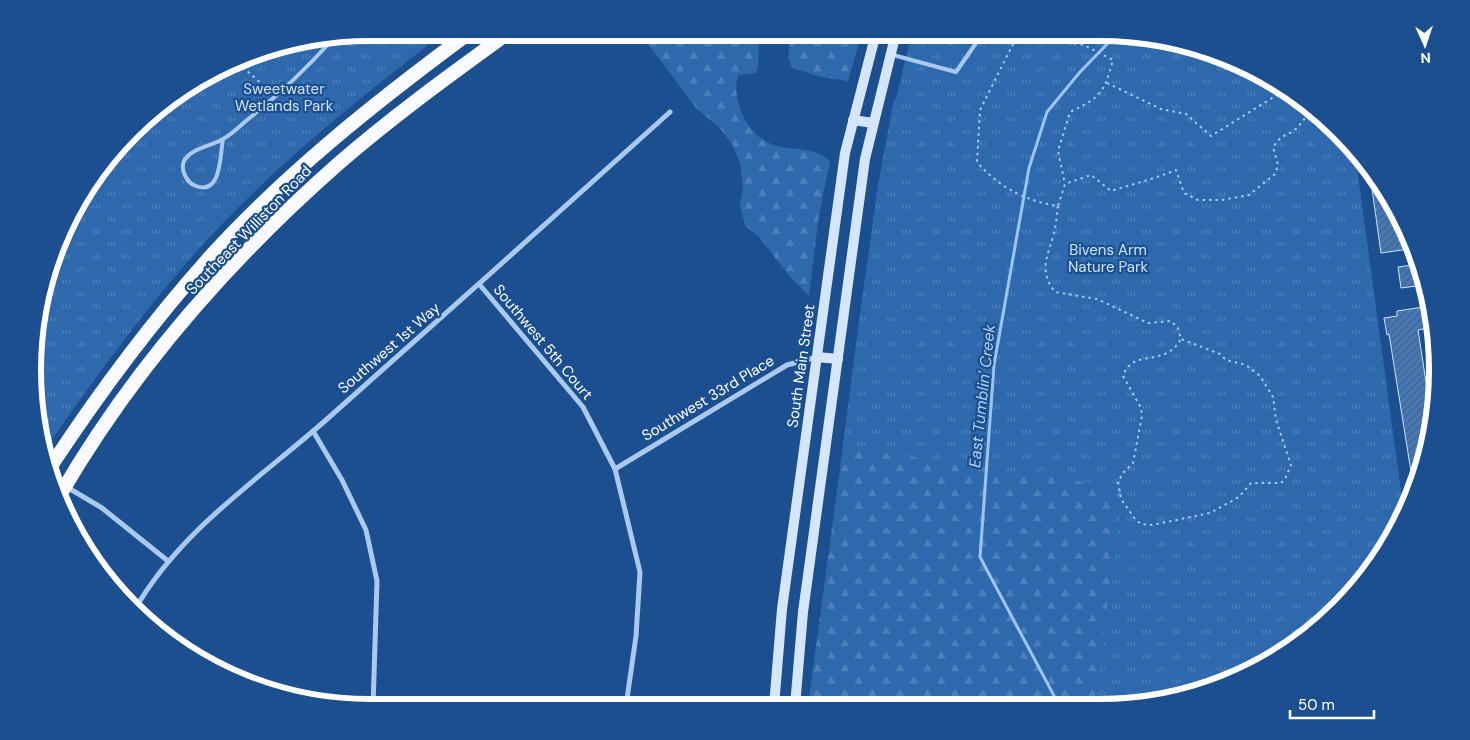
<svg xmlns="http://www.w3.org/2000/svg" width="1470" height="740" font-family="'DM Sans',sans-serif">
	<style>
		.forest { fill: url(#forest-firs) }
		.park { fill: url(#park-tufts) }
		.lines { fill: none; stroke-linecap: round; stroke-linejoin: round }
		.stream { stroke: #9cc4f0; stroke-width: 3 }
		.building { fill: url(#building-hatch); stroke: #cfe3fa }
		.path { stroke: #a9c9ee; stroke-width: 2; stroke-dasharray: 2.5 4; stroke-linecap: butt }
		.service { stroke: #a9c9ee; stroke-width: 4 }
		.minor { stroke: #a9c9ee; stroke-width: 5 }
		.secondary { stroke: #d6e6fa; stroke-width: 10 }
		.trunk { stroke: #f8faff; stroke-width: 14 }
		.labels { text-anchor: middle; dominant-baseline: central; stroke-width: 4.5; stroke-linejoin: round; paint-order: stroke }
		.park-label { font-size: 15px; fill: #cfe3fa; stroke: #1b4f8f }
		.street-label { font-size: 15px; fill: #fff; stroke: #1b4f8f }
		.water-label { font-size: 16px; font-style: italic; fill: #b5d3f5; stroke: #1b4f8f }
		.rim { fill: none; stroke: #fff; stroke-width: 6 }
	</style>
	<defs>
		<pattern id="forest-firs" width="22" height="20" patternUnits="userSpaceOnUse" patternTransform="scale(1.25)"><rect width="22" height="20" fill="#2e69ad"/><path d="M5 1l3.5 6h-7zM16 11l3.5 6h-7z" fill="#4d80b9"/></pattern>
		<pattern id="park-tufts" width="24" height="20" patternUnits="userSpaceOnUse" patternTransform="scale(1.25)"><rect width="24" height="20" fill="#2e69ad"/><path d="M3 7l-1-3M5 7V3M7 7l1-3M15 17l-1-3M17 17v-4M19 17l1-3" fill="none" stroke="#4d80b9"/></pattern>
		<pattern id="building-hatch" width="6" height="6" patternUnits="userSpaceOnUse" patternTransform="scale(1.25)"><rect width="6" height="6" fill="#4478b7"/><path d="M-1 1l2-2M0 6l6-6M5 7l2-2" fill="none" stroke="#486282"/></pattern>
	</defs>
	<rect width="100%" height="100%" fill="#1b4f8f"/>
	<!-- forest -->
	<g class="forest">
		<path d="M640,33H759C757,48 761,57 756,73L738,75C731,99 746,134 771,144C790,151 815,146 830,161L819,215L809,296L791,278L759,237L745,226L740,204L743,188L740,163L732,144L720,128L696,108Z"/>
		<polygon points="791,33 862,33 848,81 821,77 792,68 788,58"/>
		<polygon points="1249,67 1305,102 1354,147 1404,515 1354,592 1305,638 1229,682 1144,705 808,706 878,185 894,99"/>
	</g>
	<!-- park -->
	<g class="park">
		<path d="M370,33H444C368,91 293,151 226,220C158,290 102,368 46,448L35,414L39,304L78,201L116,147L164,102L261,51Z"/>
		<path d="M912,33H1122L1187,44L1249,67L1305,102L1354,147L1404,515L1354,592L1305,638L1229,682L1144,705H1094L1123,488L843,446C861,307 876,169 912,33Z"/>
	</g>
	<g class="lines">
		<!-- stream -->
		<polyline class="stream" points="1059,705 980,557 994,365 1029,168 1047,112 1080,72 1112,39"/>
	</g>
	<!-- building -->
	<g class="building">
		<polygon points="1382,187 1392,201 1407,234 1409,249 1381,253 1372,189"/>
		<polygon points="1420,264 1425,285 1401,288 1398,267"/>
		<polygon points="1430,306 1435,327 1418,330 1432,421 1426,457 1419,477 1412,478 1389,334 1387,335 1384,318 1397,316 1397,311"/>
	</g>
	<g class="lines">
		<!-- path -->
		<g class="path">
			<path d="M997,33L1016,38L980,110L977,162C998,187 1026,201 1058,206L1065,184L1091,175L1111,191C1133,184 1154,179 1176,170L1184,193L1198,200H1222L1249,195L1275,174L1278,165L1273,147C1283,133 1284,138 1294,130C1302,125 1304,116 1314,110"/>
			<polyline points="1030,37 1034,33"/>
			<path d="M1016,38L1030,37L1084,45L1113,60C1104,93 1101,97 1070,112L1058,151L1065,184"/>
			<polyline points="238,63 271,92"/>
			<polyline points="1107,83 1161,109 1186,114 1211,136 1285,90"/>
			<path d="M1058,206C1057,215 1056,224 1054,233C1048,256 1038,270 1055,292L1097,299L1148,323L1171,321L1178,328L1181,339C1164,369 1133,347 1123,376L1141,408L1142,416L1133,463L1123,473L1118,482L1121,499L1135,519L1141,524L1152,525L1210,513L1239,497L1251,483H1281L1285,479L1291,465L1276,420L1273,397L1260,376L1246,365L1226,360L1220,354L1181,339"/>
		</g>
		<!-- service -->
		<g class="service">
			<polyline points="893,55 956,72 983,33"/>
			<path d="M223,139C220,153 222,196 196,186C187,183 180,170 184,161C191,148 212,146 223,139C232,134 240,126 247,120C279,95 306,69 333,39"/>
		</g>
		<!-- minor -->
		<g class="minor">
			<polyline points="479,284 583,407 615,469 640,572 636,636 626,706"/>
			<polyline points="313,431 342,480 366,530 377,581 373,707"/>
			<polyline points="615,469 787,365 817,357"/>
			<polyline points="55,480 102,508 168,561"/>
			<path d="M134,611C179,531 259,479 326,420C441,318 556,215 670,112"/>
		</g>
		<!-- secondary -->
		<g class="secondary">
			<polyline points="853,120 873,123"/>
			<polyline points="817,357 838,359"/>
			<polyline points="774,706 782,609 845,153 876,33"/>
			<polyline points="795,706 803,612 865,159 896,33"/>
		</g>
		<!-- trunk -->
		<g class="trunk">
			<path d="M51,466C99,393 151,323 209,258C286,173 377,101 469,33"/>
			<path d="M60,495C132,371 230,259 338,164C392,117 450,75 508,33"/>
		</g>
	</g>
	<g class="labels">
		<!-- park labels -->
		<g class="park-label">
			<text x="284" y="89">Sweetwater<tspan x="284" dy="17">Wetlands Park</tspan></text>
			<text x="1108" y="250">Bivens Arm<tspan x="1108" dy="17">Nature Park</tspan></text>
		</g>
		<!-- street labels -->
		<g class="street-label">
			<text transform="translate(249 230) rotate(-46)">Southeast Williston Road</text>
			<text transform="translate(543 342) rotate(50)">Southwest 5th Court</text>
			<text transform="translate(389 348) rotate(-41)">Southwest 1st Way</text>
			<text transform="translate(801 366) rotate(-82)">South Main Street</text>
			<text transform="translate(708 398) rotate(-31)">Southwest 33rd Place</text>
		</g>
		<!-- water labels -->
		<g class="water-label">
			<text transform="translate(982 396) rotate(-84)">East Tumblin' Creek</text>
		</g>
	</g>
	<!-- crop -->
	<path d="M0 0H1470V740H0ZM370 41H1100A329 329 0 0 1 1429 370V370A329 329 0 0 1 1100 699H370A329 329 0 0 1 41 370V370A329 329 0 0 1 370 41Z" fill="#1b4f8f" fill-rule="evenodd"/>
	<path class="rim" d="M370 41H1100A329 329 0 0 1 1429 370V370A329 329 0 0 1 1100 699H370A329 329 0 0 1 41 370V370A329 329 0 0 1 370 41Z"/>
	<!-- north arrow -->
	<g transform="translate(1425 45) rotate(177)" stroke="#1b4f8f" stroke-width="4" paint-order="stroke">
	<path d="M0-4L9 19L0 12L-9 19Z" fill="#ffffff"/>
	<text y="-8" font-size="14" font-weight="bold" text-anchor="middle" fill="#ffffff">N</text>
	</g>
	<!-- scale -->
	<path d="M1290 710v8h84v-8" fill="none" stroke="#ffffff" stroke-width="2.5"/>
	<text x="1298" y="710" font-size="15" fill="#ffffff" stroke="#1b4f8f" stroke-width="4" paint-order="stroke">50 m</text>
</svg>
